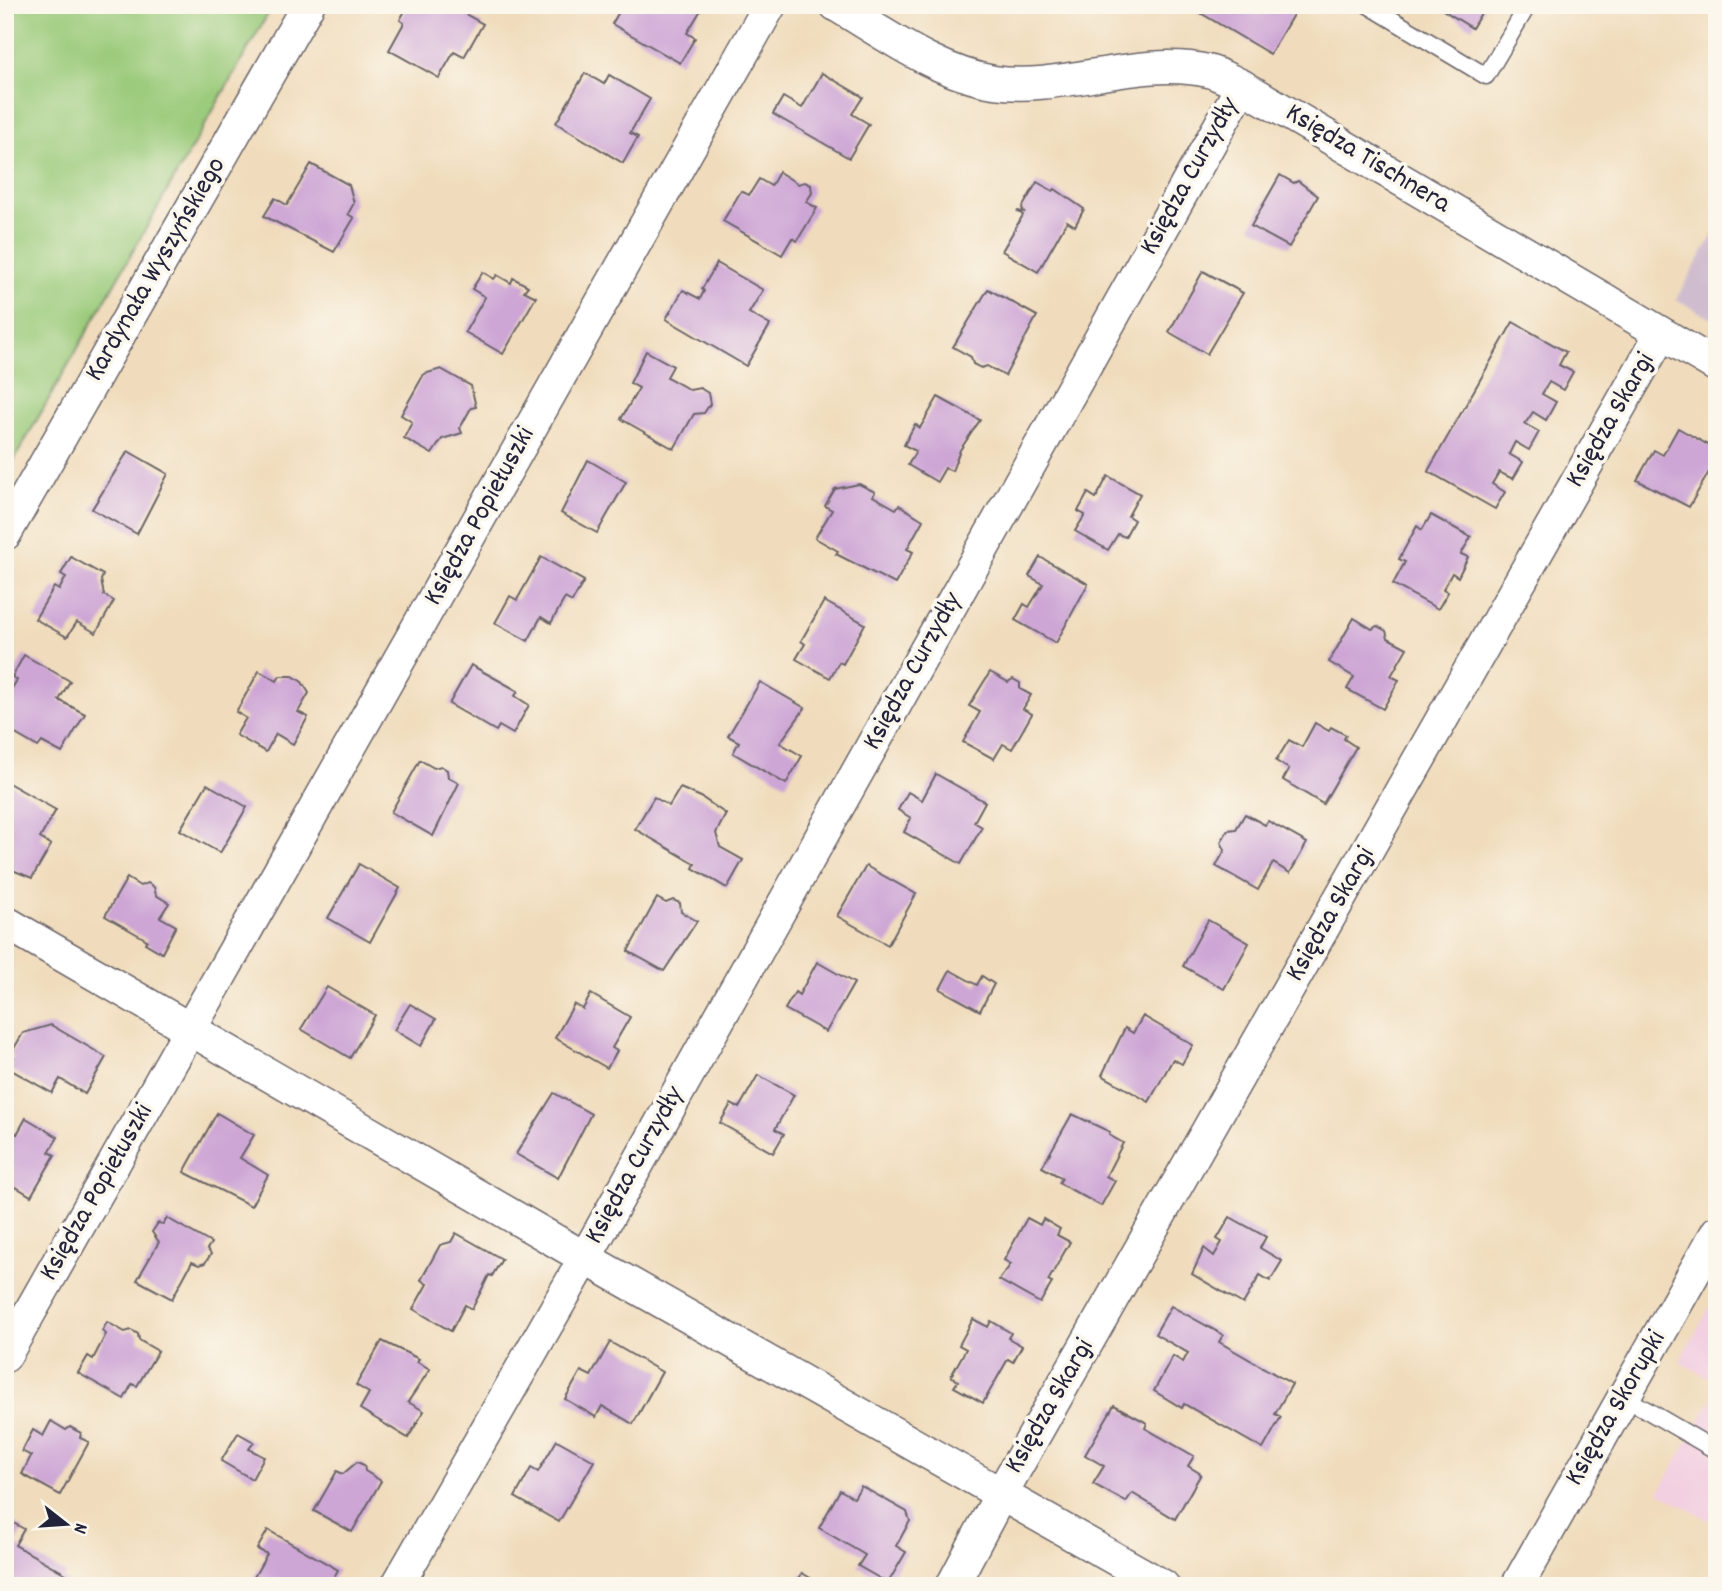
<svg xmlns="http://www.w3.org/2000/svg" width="1722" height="1591" font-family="Dekko,sans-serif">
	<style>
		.built { fill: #f2cfe1 }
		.industrial { fill: #cfbdcf }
		.green { fill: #9bcb7b; stroke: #5e765b; stroke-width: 2 }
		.building { fill: #cda6d5 }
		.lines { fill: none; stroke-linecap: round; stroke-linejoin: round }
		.lane-casing { stroke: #6a6368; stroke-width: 19 }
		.street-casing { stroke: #6a6368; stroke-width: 35 }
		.lane { stroke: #fff; stroke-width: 16 }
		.street { stroke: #fff; stroke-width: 32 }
		.labels { text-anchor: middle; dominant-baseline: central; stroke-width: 7; stroke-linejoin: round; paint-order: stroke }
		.street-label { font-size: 28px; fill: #22223b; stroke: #fbf7ec }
	</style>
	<rect width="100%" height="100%" fill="#fbf7ec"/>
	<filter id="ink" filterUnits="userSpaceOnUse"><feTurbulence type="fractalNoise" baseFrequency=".0143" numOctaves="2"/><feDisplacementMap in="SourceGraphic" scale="14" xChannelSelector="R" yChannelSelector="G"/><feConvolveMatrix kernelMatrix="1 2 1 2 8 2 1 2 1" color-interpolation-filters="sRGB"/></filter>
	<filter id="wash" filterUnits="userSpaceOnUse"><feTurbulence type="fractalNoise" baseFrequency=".00686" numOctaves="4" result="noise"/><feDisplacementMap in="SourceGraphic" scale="28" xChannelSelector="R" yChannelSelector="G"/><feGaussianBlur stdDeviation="1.57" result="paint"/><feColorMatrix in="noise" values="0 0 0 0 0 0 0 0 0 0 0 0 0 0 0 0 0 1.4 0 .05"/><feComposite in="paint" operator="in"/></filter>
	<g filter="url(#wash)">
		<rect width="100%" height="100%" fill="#f0dcbc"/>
		<!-- built -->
		<g class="built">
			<polygon points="1717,1294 1717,1382 1679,1362"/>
			<polygon points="1717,1390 1717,1525 1659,1492"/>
		</g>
		<!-- industrial -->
		<polygon class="industrial" points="1717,228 1717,322 1676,299"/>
		<!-- green -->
		<polygon class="green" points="5,5 273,5 5,476"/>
		<g id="blocks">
			<!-- building -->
			<g class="building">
				<polygon points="408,5 449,5 483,24 464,57 454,52 439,78 389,50 404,23 400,20"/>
				<polygon points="623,5 704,5 687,33 695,38 680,63 612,24"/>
				<polygon points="1187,5 1282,5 1294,13 1270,54"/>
				<polygon points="1435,5 1486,5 1472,28"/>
				<polygon points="585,73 604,84 609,75 650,99 630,133 638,137 623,163 556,123"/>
				<polygon points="822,73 863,97 852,114 869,124 849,158 773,114 783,97 802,108"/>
				<polygon points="311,164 349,185 354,203 348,214 354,218 334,252 264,216 275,198 287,205"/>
				<polygon points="779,172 798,184 805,182 811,185 812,193 806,202 817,208 797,241 792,238 782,255 723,221 741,191 749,195 759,179 771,186"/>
				<polygon points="1280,175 1294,183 1298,181 1318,196 1289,247 1251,226"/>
				<polygon points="1037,182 1053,191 1055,189 1084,209 1075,226 1067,221 1038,272 1002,251 1023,215 1017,211 1024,212 1022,208"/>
				<polygon points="717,263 763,290 749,313 770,325 746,366 666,319 683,290 700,299 704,291 702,289"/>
				<polygon points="1203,271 1243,293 1207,354 1169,332"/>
				<polygon points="483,272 494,279 497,275 511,283 513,278 528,286 524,291 536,297 503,354 465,332 485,297 472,289"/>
				<polygon points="988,289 1037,316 1005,376 987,366 981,368 973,364 971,357 953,347"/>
				<polygon points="1513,322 1566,352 1559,365 1573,372 1563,390 1549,382 1542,394 1556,402 1546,420 1533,412 1525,424 1539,432 1529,450 1515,442 1509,454 1523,462 1513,479 1499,472 1492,484 1505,492 1495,509 1428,471"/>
				<polygon points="646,351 673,366 667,377 690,390 700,388 708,393 710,404 704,413 694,414 674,449 621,419 639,388 630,383"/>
				<polygon points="441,369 471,386 476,407 471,408 460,428 462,433 442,439 432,454 404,438 412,422 401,415 424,374"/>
				<polygon points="938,397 980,420 960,450 952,471 945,468 937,482 908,465 916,451 904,445 915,424 920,428"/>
				<polygon points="1678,428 1717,450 1717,458 1689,507 1637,480 1654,450 1663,455"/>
				<polygon points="128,451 168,474 137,534 92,509"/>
				<polygon points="588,460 626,482 597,533 561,513"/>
				<polygon points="1108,476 1140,494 1128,516 1134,520 1125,537 1118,534 1108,550 1075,531 1085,515 1078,511 1088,493 1096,498"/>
				<polygon points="859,484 875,492 873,496 896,509 899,505 923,520 907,549 913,552 895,584 836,554 838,551 815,538 832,510 825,506 835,489"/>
				<polygon points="1431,515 1471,537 1461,554 1468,557 1458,577 1452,573 1443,589 1448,592 1438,609 1393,584 1405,562 1399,559 1417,526 1422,530"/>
				<polygon points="71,557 103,575 101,580 104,595 114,601 96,633 77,622 67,637 35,619 54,587 59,590 66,577 61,574"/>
				<polygon points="541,557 584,581 572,602 565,598 551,623 541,617 528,641 495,623 510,596 517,600"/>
				<polygon points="1040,557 1088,584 1056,643 1015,620 1024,604 1029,607 1043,584 1029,576"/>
				<polygon points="824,601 865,624 843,664 839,662 830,678 796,659 805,644 801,641"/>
				<polygon points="1354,618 1372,629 1377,626 1386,631 1388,638 1407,648 1391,676 1399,680 1383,709 1347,689 1354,677 1329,662"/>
				<polygon points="24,655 70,681 59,700 85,714 62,753 42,742 38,747 5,728 5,690 9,693 17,680 12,677"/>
				<polygon points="471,665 518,691 515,696 529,705 513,734 499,726 496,731 449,704"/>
				<polygon points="259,671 277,681 280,676 293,676 302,682 309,693 298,712 308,717 293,744 276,734 266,752 236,735 246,718 236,712"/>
				<polygon points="990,672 1008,682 1013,679 1020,683 1020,689 1031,695 1023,709 1032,714 1012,749 1003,744 994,759 963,742 980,712 969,706"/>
				<polygon points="760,682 805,708 780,743 802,756 786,784 733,753 739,742 728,736"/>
				<polygon points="1315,723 1329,731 1331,727 1346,735 1344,739 1356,747 1323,804 1283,780 1289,769 1276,761 1289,740 1302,747"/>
				<polygon points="420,760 434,768 441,766 447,770 448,777 459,783 433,836 391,812"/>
				<polygon points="936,774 985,802 974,822 982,827 961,864 904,832 911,818 898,810 908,792 922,800"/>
				<polygon points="5,781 56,810 40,838 51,845 32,878 5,867"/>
				<polygon points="207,784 247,807 220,853 180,830"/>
				<polygon points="680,788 701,797 726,814 716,833 720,847 743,860 727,888 693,868 695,864 635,829 654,797 669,806"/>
				<polygon points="1245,814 1265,825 1268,821 1307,843 1290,873 1273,863 1258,890 1216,866 1225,850 1221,842 1228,830 1236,829"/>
				<polygon points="359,864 400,888 370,942 328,918"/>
				<polygon points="866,866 916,894 888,945 837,916"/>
				<polygon points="127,878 140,886 148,883 154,887 156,895 169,903 160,917 176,926 162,953 145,943 147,940 105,916"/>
				<polygon points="657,898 666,903 673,900 680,903 681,912 697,921 664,971 628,951"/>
				<polygon points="1208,920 1249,943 1224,989 1183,966"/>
				<polygon points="817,962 854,983 826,1032 785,1009 795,992 799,995"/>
				<polygon points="950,970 977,985 982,976 994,984 980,1011 940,989"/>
				<polygon points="327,987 375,1015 350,1058 301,1029"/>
				<polygon points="591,994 630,1017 612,1048 617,1051 607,1068 555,1038 574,1004 583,1009"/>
				<polygon points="410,1004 436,1019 421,1046 394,1030"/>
				<polygon points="1143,1016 1193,1045 1182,1064 1173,1059 1149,1102 1102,1075 1125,1028 1133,1033"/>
				<polygon points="51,1025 106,1057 85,1094 60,1079 52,1093 8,1068 14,1057 10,1055 23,1033"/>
				<polygon points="758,1075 794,1095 775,1129 784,1134 773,1153 720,1123 731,1104 739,1108"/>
				<polygon points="554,1093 591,1114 558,1178 516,1154"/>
				<polygon points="217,1113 254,1135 240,1158 268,1175 251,1206 184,1172"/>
				<polygon points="1072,1114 1110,1132 1109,1135 1123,1143 1106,1176 1115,1181 1101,1206 1059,1183 1062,1178 1042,1167"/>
				<polygon points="26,1118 58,1137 49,1152 55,1155 31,1196 16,1187 11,1191 5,1188 5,1127 17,1134"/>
				<polygon points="1230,1217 1266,1237 1260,1248 1282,1261 1270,1281 1260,1275 1243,1304 1192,1274 1204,1248 1214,1256 1222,1242 1217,1239"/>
				<polygon points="167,1218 211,1243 207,1249 211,1254 205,1263 199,1265 192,1262 172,1299 137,1280 159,1242 152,1232 158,1223 163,1224"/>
				<polygon points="1027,1218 1040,1225 1043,1219 1060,1229 1057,1235 1070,1242 1048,1281 1052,1283 1040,1303 999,1280 1011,1264 1004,1260"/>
				<polygon points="456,1233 502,1259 492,1276 489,1275 472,1309 465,1305 451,1331 413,1309 427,1284 421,1280 440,1245 451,1242"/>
				<polygon points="1171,1306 1223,1335 1219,1342 1292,1384 1275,1414 1281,1417 1263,1449 1184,1404 1182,1408 1154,1391 1173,1356 1183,1362 1188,1353 1155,1334"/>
				<polygon points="973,1319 988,1327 991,1321 1011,1333 1008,1338 1022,1346 1013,1362 1008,1359 983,1403 954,1387 958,1381 951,1376 966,1349 959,1345"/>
				<polygon points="107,1322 125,1332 131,1330 138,1334 139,1340 158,1351 137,1386 132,1384 124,1399 78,1373 88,1356 93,1359 106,1334 102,1331"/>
				<polygon points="382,1341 419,1359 417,1362 430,1369 408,1402 424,1411 408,1438 360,1409 369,1393 356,1385"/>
				<polygon points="610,1342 662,1372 633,1424 602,1406 596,1417 565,1399 581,1371 591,1376"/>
				<polygon points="1114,1405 1147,1423 1145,1428 1194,1456 1188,1466 1201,1474 1175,1519 1132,1493 1126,1502 1093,1484 1104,1466 1085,1455"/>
				<polygon points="51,1421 66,1430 70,1427 81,1433 80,1438 89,1442 60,1495 22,1474 31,1456 22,1451 33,1430 43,1436"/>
				<polygon points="238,1433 254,1442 249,1449 264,1457 252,1479 221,1461"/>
				<polygon points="557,1440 594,1461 559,1522 515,1497 531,1468 538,1472"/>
				<polygon points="357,1462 364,1465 365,1471 381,1481 352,1532 314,1511 337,1471 343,1474"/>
				<polygon points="861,1486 907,1512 910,1521 896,1546 906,1552 888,1583 858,1566 865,1555 819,1528 840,1490 854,1498"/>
				<polygon points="5,1518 24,1529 15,1545 66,1574 63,1579 74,1586 5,1586"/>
				<polygon points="268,1530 338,1570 329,1586 314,1582 312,1586 249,1586 267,1554 257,1549"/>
				<polygon points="802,1573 824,1586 795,1586"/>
			</g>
		</g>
	</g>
	<g filter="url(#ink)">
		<use href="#blocks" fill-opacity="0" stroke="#6a6368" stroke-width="2"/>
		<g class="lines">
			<!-- lane casing -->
			<g class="lane-casing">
				<g id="lane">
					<polyline points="1368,5 1486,76 1528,5"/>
					<polyline points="1624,1397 1717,1451"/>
				</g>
			</g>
			<!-- street casing -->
			<g class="street-casing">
				<g id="street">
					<path d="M836,5C885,34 937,73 994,82C1064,92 1138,55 1208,71C1220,74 1231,81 1242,86L1717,366"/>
					<polyline points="5,534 308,5"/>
					<polyline points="5,922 585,1258 1163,1586"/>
					<polyline points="5,1356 770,5"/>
					<polyline points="397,1586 585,1258 1242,86"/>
					<polyline points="952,1586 1001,1494 1661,334"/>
					<polyline points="1517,1586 1717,1232"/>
				</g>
			</g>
			<!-- lane -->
			<use href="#lane" class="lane"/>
			<!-- street -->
			<use href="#street" class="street"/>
		</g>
	</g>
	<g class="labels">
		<!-- street labels -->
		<g class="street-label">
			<text transform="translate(1367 160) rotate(31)">Księdza Tischnera</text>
			<text transform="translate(1191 177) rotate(-61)">Księdza Curzydły</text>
			<text transform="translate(157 270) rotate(-60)">Kardynała Wyszyńskiego</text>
			<text transform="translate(1612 421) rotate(-60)">Księdza Skargi</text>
			<text transform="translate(481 517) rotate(-61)">Księdza Popiełuszki</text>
			<text transform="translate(914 672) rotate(-61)">Księdza Curzydły</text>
			<text transform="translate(1332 915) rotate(-60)">Księdza Skargi</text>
			<text transform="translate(636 1166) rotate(-61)">Księdza Curzydły</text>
			<text transform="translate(98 1193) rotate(-60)">Księdza Popiełuszki</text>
			<text transform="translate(1051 1407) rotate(-60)">Księdza Skargi</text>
			<text transform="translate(1617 1409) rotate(-60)">Księdza Skorupki</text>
		</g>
	</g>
	<!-- margin -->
	<rect width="1722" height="1591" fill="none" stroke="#fbf7ec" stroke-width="28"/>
	<!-- north arrow -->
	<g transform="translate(66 1524) rotate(107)" stroke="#fbf7ec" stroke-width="5" paint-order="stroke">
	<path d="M0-5L12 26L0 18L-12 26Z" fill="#22223b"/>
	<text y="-10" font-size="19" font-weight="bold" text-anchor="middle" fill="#22223b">N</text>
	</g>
</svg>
